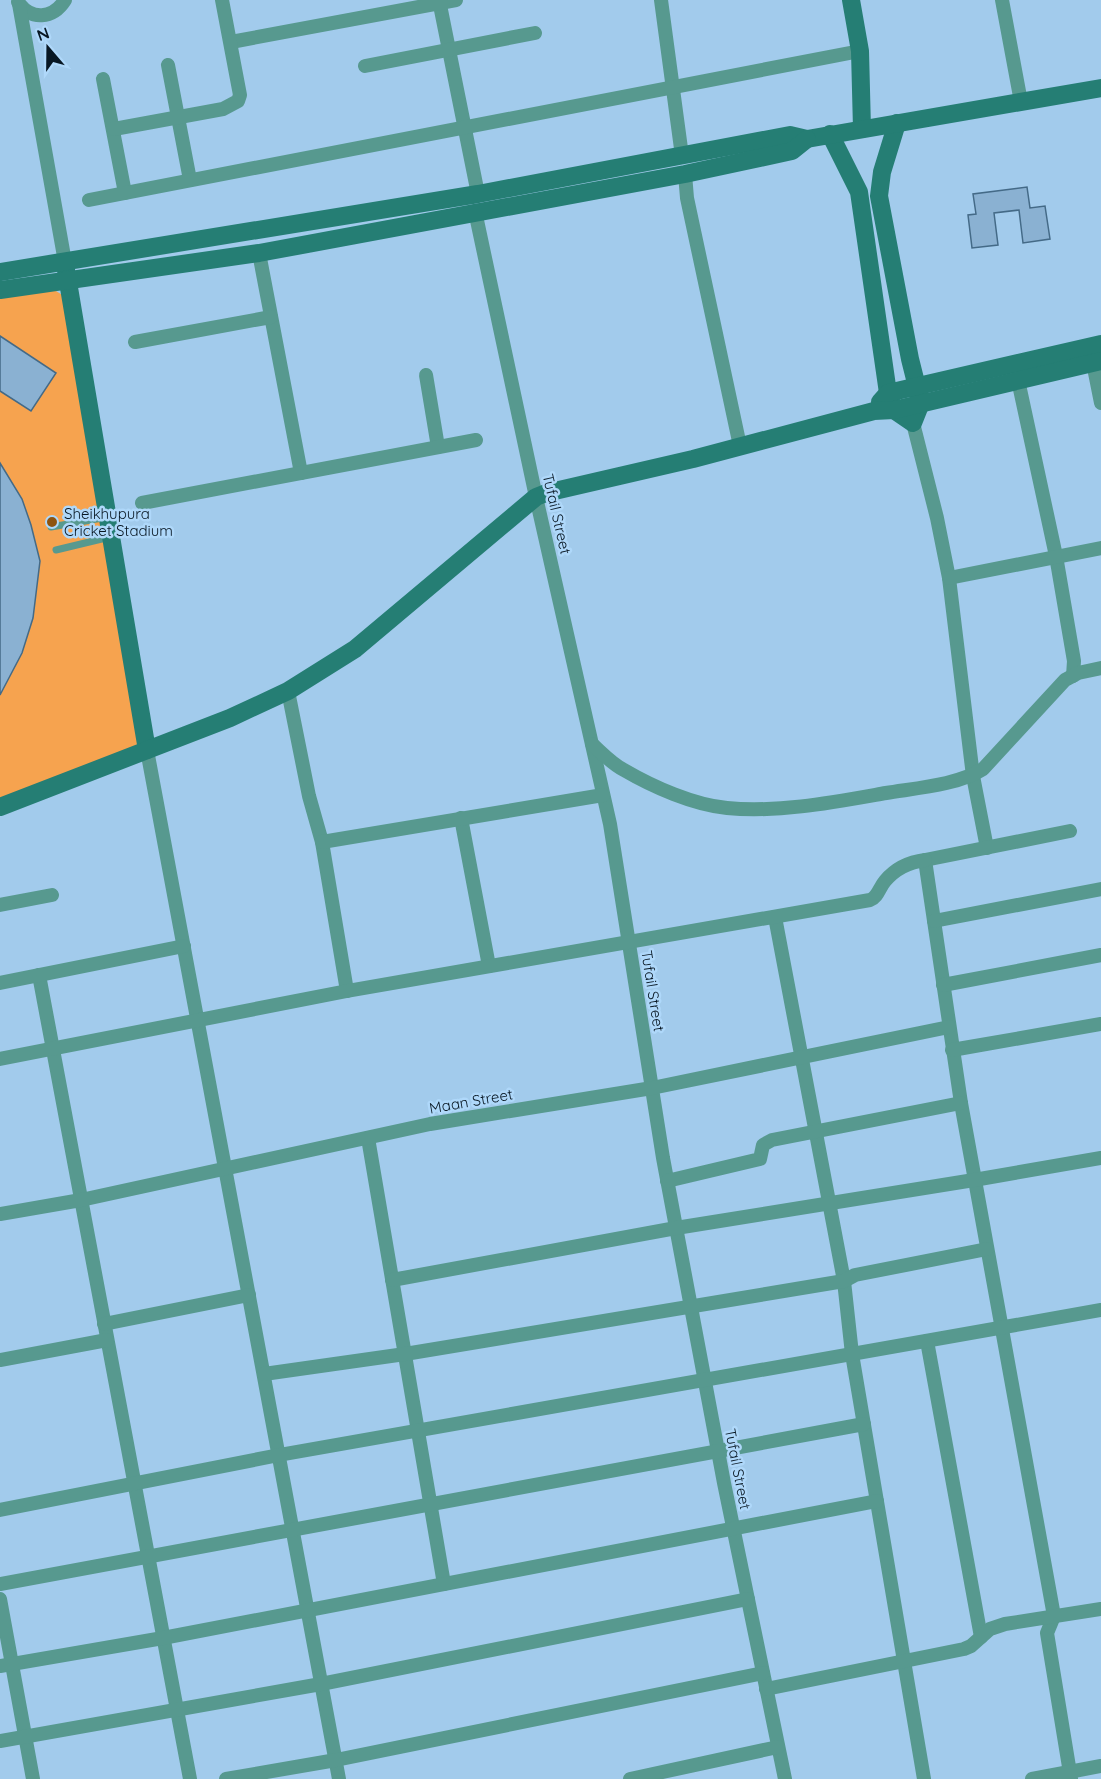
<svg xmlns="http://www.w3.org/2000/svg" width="1101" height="1779" font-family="Quicksand,sans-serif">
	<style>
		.green { fill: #f6a34f }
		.building { fill: #8ab1d2; stroke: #446a87; stroke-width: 1.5 }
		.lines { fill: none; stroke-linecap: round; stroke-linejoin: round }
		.lane { stroke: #57998f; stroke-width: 7 }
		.street { stroke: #57998f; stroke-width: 14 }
		.secondary { stroke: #257e74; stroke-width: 18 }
		.poi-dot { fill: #8e540f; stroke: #afd8fa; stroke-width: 2 }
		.labels { text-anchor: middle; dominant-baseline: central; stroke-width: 5; stroke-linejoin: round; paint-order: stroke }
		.poi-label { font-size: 15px; fill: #081723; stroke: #afd8fa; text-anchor: start }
		.street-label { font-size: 15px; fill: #081723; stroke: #afd8fa }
	</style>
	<rect width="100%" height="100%" fill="#a2cbec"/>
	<!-- green -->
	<polygon class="green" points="51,288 69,299 141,745 0,800 0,298"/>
	<!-- building -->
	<g class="building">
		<polygon points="1027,187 1030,208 1045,206 1050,239 1023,243 1019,210 994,213 998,245 972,248 968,215 976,214 973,194"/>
		<polygon points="0,336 56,373 31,411 0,391"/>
		<polygon points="0,463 22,499 31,525 40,561 33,618 22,653 0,695"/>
	</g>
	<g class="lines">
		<!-- lane -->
		<g class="lane">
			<polyline points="51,527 108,517"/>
			<polyline points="56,550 110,537"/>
		</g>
		<!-- street -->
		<g class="street">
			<polyline points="439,0 478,194"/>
			<polyline points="661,0 682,156"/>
			<polyline points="1002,0 1021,102"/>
			<path d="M18,2C31,21 53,19 65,0"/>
			<polyline points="19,4 65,262"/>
			<polyline points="231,42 456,0"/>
			<polyline points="168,65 190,180"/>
			<polyline points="365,66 535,33"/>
			<polyline points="103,79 125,193"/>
			<polyline points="114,129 223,109 238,101 240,95 222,0"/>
			<polyline points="685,174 687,198 740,446"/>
			<polyline points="89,200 860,51"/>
			<polyline points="475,211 536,497 610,824 663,1158 724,1483 785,1779"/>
			<polyline points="259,253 301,473"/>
			<polyline points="135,342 271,317"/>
			<polyline points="1093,363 1101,403"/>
			<polyline points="426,375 438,447"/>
			<polyline points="1018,380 1056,556 1074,661 1073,676"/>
			<polyline points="913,423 937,518 949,578 973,776 987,848"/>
			<polyline points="142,503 476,440"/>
			<polyline points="949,578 1101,548"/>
			<polyline points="288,691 309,796 322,842 347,991"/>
			<path d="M592,744C602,753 612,764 624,770C653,787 694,805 727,808C779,813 835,802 886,793C916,788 958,785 983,769L1065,680L1078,673L1101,668"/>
			<polyline points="147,750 339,1779"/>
			<polyline points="461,818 489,966"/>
			<polyline points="1070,831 925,860 961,1103 1054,1616 1047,1633 1071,1779"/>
			<polyline points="322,842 603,795"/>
			<polyline points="0,905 52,895"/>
			<polyline points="775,917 844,1281 852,1354 924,1779"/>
			<polyline points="934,921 1101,889"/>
			<polyline points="39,975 190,1779"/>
			<polyline points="0,983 184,946"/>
			<polyline points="943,985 1101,955"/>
			<polyline points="952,1050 1101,1024"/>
			<path d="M0,1059L347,991L870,900C878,897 879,888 885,881C895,869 909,862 925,860"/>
			<polyline points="368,1138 444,1584"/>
			<polyline points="667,1181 760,1159 763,1145 772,1140 961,1103"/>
			<polyline points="0,1214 81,1200 430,1124 652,1088 949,1027"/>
			<polyline points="392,1280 676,1228 974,1180 1101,1158"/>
			<polyline points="104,1324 249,1295"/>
			<polyline points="927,1341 981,1637"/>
			<polyline points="0,1360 107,1340"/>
			<polyline points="264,1374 405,1354 844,1281 855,1275 987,1249"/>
			<polyline points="0,1510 279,1455 1101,1310"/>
			<polyline points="0,1584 864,1424"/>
			<polyline points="0,1599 33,1779"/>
			<polyline points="0,1666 163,1638 877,1501"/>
			<polyline points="766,1689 964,1649 971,1646 990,1629 1005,1624 1101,1609"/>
			<polyline points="0,1741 321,1684 748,1599"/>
			<polyline points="226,1779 336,1760 763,1673"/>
			<polyline points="630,1779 778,1747"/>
			<polyline points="1032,1779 1101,1766"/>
		</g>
		<!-- secondary -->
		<g class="secondary">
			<polyline points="851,0 860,51 862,129"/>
			<polyline points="830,134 859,192 888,393 894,410 913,423 921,403 910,359 879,196 882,172 897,123"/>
			<polyline points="66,270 147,750"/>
			<polyline points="0,272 478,194 790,135 807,139 1101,88"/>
			<polyline points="0,290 259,253 685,174 792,151 807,139"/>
			<polyline points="880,402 888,393 1101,344"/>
			<polyline points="0,807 230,718 288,691 355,649 536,497 546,493 693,459 874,411 894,410 1101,361"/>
		</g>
	</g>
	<!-- markers -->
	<circle class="poi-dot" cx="52" cy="522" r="6"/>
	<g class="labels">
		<!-- poi labels -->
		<g class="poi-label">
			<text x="64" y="513">Sheikhupura<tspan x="64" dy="17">Cricket Stadium</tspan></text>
		</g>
		<!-- street labels -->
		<g class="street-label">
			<text transform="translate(557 514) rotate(77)">Tufail Street</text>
			<text transform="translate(653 991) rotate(81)">Tufail Street</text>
			<text transform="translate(471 1101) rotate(-10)">Maan Street</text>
			<text transform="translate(738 1469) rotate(79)">Tufail Street</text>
		</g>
	</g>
	<!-- north arrow -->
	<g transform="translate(48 48) rotate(340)" stroke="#afd8fa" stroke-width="4.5" paint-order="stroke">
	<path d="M0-4.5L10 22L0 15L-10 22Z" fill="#081723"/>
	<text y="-9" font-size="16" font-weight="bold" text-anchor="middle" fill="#081723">N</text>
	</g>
</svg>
